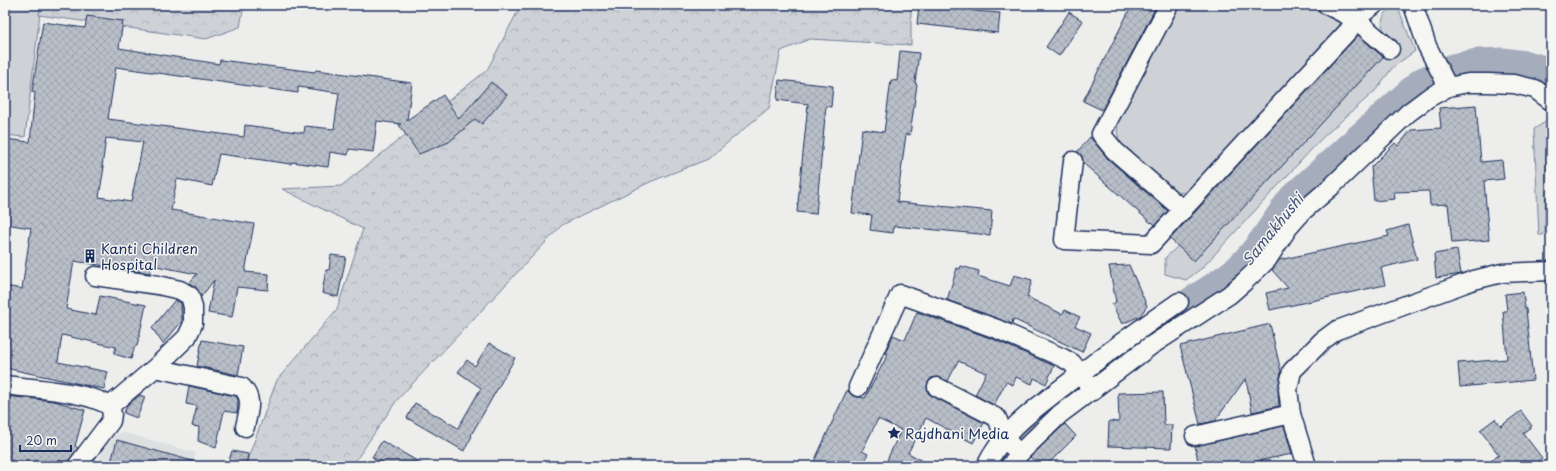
<svg xmlns="http://www.w3.org/2000/svg" width="1556" height="471" font-family="'Playpen Sans',sans-serif">
	<style>
		.built { fill: #dde0e1 }
		.grass { fill: #ced2d7; stroke: #74809a }
		.forest { fill: url(#forest-crowns); stroke: #74809a }
		.lines { fill: none; stroke-linecap: round; stroke-linejoin: round }
		.river { stroke: #a5acbc; stroke-width: 31 }
		.building { fill: url(#building-cross-hatch); stroke: #1b2f5e; fill-rule: evenodd }
		.minor-casing { stroke: #1b2f5e; stroke-width: 21 }
		.minor { stroke: #f6f6f2; stroke-width: 18 }
		.labels { text-anchor: middle; dominant-baseline: central; stroke-width: 3; stroke-linejoin: round; paint-order: stroke }
		.poi-label { font-size: 14px; fill: #1b2f5e; stroke: #f6f6f2; text-anchor: start }
		.water-label { font-size: 15px; font-style: italic; fill: #44547a; stroke: #f6f6f2 }
	</style>
	<defs>
		<pattern id="forest-crowns" width="20" height="18" patternUnits="userSpaceOnUse"><rect width="20" height="18" fill="#ced2d7"/><path d="M2 6a3 3 0 1 1 6 0M12 15a3 3 0 1 1 6 0" fill="none" stroke="#b0b5bb"/></pattern>
		<pattern id="building-cross-hatch" width="8" height="8" patternUnits="userSpaceOnUse"><rect width="8" height="8" fill="#b9bfc8"/><path d="M0 0l8 8M0 8l8-8" fill="none" stroke="#9ea4ae"/></pattern>
	</defs>
	<rect width="100%" height="100%" fill="#edeeec"/>
	<filter id="ink" filterUnits="userSpaceOnUse"><feTurbulence type="fractalNoise" baseFrequency=".025" numOctaves="2"/><feDisplacementMap in="SourceGraphic" scale="8" xChannelSelector="R" yChannelSelector="G"/><feConvolveMatrix kernelMatrix="1 2 1 2 8 2 1 2 1" color-interpolation-filters="sRGB"/></filter>
	<g filter="url(#ink)">
		<!-- built -->
		<polygon class="built" points="122,432 196,453 192,466 96,466 105,446 113,436"/>
		<!-- grass -->
		<g class="grass">
			<polygon points="5,5 41,5 25,137 5,135"/>
			<polygon points="1176,5 1306,5 1338,22 1342,29 1187,193 1176,192 1120,144 1117,131 1119,116"/>
			<path d="M1395,5H1397L1415,51L1393,67L1375,91L1323,137L1202,268L1186,280L1165,274V258L1178,246L1194,261L1384,55L1397,41C1393,38 1387,34 1384,30C1378,21 1387,9 1395,5Z"/>
			<polygon points="1547,121 1545,231 1543,235 1539,235 1534,129"/>
		</g>
		<!-- forest -->
		<g class="forest">
			<polygon points="41,5 244,5 240,27 206,39 39,15"/>
			<polygon points="521,5 911,5 911,45 810,39 781,51 769,108 708,159 650,182 562,225 397,400 352,466 245,466 277,380 337,309 363,229 282,189 341,186 487,70"/>
		</g>
		<g class="lines">
			<!-- river -->
			<path class="river" d="M995,466C1008,442 1030,427 1050,410C1085,381 1121,356 1157,329C1166,322 1174,315 1183,308C1201,296 1219,286 1236,272C1260,252 1275,223 1294,198L1422,83L1453,69L1478,64L1504,63L1526,66L1551,73"/>
		</g>
		<!-- building -->
		<g class="building">
			<polygon points="919,5 942,7 943,5 959,5 975,7 974,11 1000,13 998,33 917,24"/>
			<polygon points="1132,5 1157,5 1102,110 1083,101"/>
			<polygon points="1069,12 1083,21 1059,56 1046,47"/>
			<path d="M87,16L123,21L119,48L219,64L220,60L315,72L316,70L412,83L407,120L443,95L459,119L491,82L507,95L482,124L475,119L449,142L419,154L399,125L401,124L377,121L373,152L349,149L348,155L330,152L328,167L292,162L291,164L219,154L212,186L177,179L171,210L254,224L245,272L269,274L268,290L237,287L232,317L208,313L214,280L201,297L196,287L189,283L197,274L151,265L150,273L74,261L66,309L96,315L100,296L146,305L137,346H135L131,359L114,354L116,347L62,335L58,362L108,372L104,389L5,368V286L22,289L31,228L5,224V139L30,142L35,93L32,92L43,22L85,28ZM116,67L298,93V87L339,93L334,129L305,126L304,133L245,125L244,137L108,119ZM106,138L143,142L131,202L99,197L104,167H102Z"/>
			<polygon points="1358,35 1383,57 1194,261 1170,239"/>
			<polygon points="900,51 919,53 915,83 917,84 910,135 906,134 897,202 992,211 990,235 894,226 893,233 870,230 872,215 852,213 862,129 884,132 891,80 897,81"/>
			<polygon points="779,80 833,86 831,107 826,106 816,214 797,212 808,104 777,100"/>
			<polygon points="1476,105 1481,162 1502,160 1504,179 1484,181 1489,240 1452,243 1448,204 1430,205 1429,191 1394,192 1395,199 1374,201 1371,167 1395,143 1398,146 1411,130 1441,128 1439,108"/>
			<polygon points="1090,137 1108,159 1168,211 1155,225 1152,222 1151,223 1083,163 1082,156 1077,152"/>
			<polygon points="1408,225 1417,259 1381,268 1385,285 1270,310 1266,293 1288,288 1272,270 1279,260 1389,236 1387,231"/>
			<polygon points="1457,250 1461,274 1436,278 1434,254"/>
			<polygon points="331,255 346,257 338,297 322,293 326,270 329,270"/>
			<polygon points="1129,265 1147,306 1140,316 1122,324 1112,304 1116,302 1109,266"/>
			<polygon points="961,266 979,271 978,276 1010,286 1014,275 1032,280 1027,297 1062,314 1065,310 1080,317 1075,326 1091,333 1082,352 1013,319 1012,324 947,300 957,268 960,269"/>
			<polygon points="1523,292 1525,309 1526,309 1533,380 1460,387 1458,363 1507,359 1503,311 1507,311 1505,294"/>
			<polygon points="175,300 181,303 182,321 163,344 152,328"/>
			<polygon points="917,312 993,339 1054,366 1046,384 1034,378 1032,384 1016,377 1013,385 1006,382 994,405 975,395 986,373 958,361 948,381 936,377 931,378 928,382 927,388 928,393 932,396 984,423 973,443 926,418 908,453 933,466 898,466 887,460 901,430 878,419 862,451 868,454 861,466 812,466 847,390 853,396 865,398 888,354 885,353 893,335 905,340"/>
			<polygon points="1270,324 1281,372 1278,390 1279,406 1252,412 1246,378 1215,421 1200,424 1180,346"/>
			<polygon points="202,340 243,347 238,375 197,366"/>
			<polygon points="489,343 515,358 471,435 472,436 464,451 407,418 415,403 458,428 481,388 458,372 467,360 475,366"/>
			<polygon points="189,386 236,396 238,400 237,413 224,411 216,448 198,441 199,427 192,426 197,406 186,404"/>
			<polygon points="1163,392 1164,425 1172,425 1171,448 1108,446 1109,421 1119,422 1118,393"/>
			<polygon points="140,395 145,397 137,418 124,413 127,405"/>
			<polygon points="5,396 54,401 85,410 75,446 78,448 69,460 67,466 5,466"/>
			<polygon points="1521,411 1532,426 1523,433 1542,458 1532,466 1484,466 1499,455 1480,430 1495,419 1501,426"/>
			<polygon points="1065,424 1076,436 1046,466 1039,466 1030,457"/>
			<polygon points="1284,426 1292,454 1233,466 1199,466 1195,446"/>
			<polygon points="117,440 196,462 195,466 150,465 149,466 110,466"/>
			<polygon points="382,441 426,466 388,466 372,457"/>
			<polygon points="232,451 248,454 246,466 227,466"/>
		</g>
		<g class="lines">
			<!-- minor casing -->
			<g class="minor-casing">
				<g id="minor">
					<polyline points="1169,5 1101,134 1115,151 1183,210"/>
					<polyline points="1327,5 1355,19 1390,49"/>
					<polyline points="1413,5 1427,46 1448,87"/>
					<polyline points="1073,161 1064,240 1151,244 1349,30 1355,19 1374,5"/>
					<polyline points="95,276 158,285 180,290 190,296 193,307 193,324 187,337 155,368 110,406"/>
					<path d="M155,368L242,387C254,400 248,411 245,427"/>
					<path d="M5,385C35,389 86,391 110,406L112,414L111,421L77,466"/>
					<polyline points="858,387 900,294 997,329 1063,358 1072,363 1093,391"/>
					<polyline points="937,387 997,418 1006,441 1012,446"/>
					<polyline points="1195,436 1291,414"/>
					<path d="M986,466C1003,430 1037,407 1068,383C1104,355 1141,328 1179,302"/>
					<polyline points="1010,466 1020,453 1060,414 1149,347 1229,295 1244,282 1267,260 1288,228 1303,211 1332,186 1408,113 1428,98 1448,87 1468,83 1488,83 1514,84 1535,89 1551,101"/>
					<polyline points="1307,466 1291,414 1288,389 1292,371 1322,341 1337,330 1474,280 1502,273 1551,271"/>
				</g>
			</g>
			<!-- minor -->
			<use href="#minor" class="minor"/>
		</g>
	</g>
	<!-- icons -->
	<defs>
		<g id="building-bare" transform="scale(1.08)"><path d="M-4-6H4V6H1V3H-1V6H-4ZM-2.5-4.3h1.7v1.8h-1.7ZM.8-4.3h1.7v1.8H.8ZM-2.5-1h1.7V.8h-1.7ZM.8-1h1.7V.8H.8Z" fill="#1b2f5e" stroke="#f6f6f2" stroke-width="2.5" paint-order="stroke"/></g>
		<g id="sight-bare" transform="scale(1.08)"><path d="M0-6L1.8-2.2L6-1.7L2.9 1.2L3.7 5.4L0 3.3L-3.7 5.4L-2.9 1.2L-6-1.7L-1.8-2.2Z" fill="#1b2f5e" stroke="#f6f6f2" stroke-width="2.5" paint-order="stroke"/></g>
	</defs>
	<g fill-rule="evenodd">
		<use href="#building-bare" x="90" y="256"/>
		<use href="#sight-bare" x="894" y="433"/>
	</g>
	<g class="labels">
		<!-- poi labels -->
		<g class="poi-label">
			<text x="101" y="248">Kanti Children<tspan x="101" dy="16">Hospital</tspan></text>
			<text x="905" y="433">Rajdhani Media</text>
		</g>
		<!-- water labels -->
		<g class="water-label">
			<text transform="translate(1272 229) rotate(-51)">Samakhushi</text>
		</g>
	</g>
	<!-- margin -->
	<rect width="1556" height="471" fill="none" stroke="#f6f6f2" stroke-width="20"/>
	<rect x="10" y="10" width="1536" height="451" fill="none" stroke="#1b2f5e" stroke-width="1.5" filter="url(#ink)"/>
	<!-- scale -->
	<path d="M20 445v6h51v-6" fill="none" stroke="#1b2f5e" stroke-width="2"/>
	<text x="26" y="445" font-size="12" fill="#1b2f5e" stroke="#f6f6f2" stroke-width="3" paint-order="stroke">20 m</text>
</svg>
